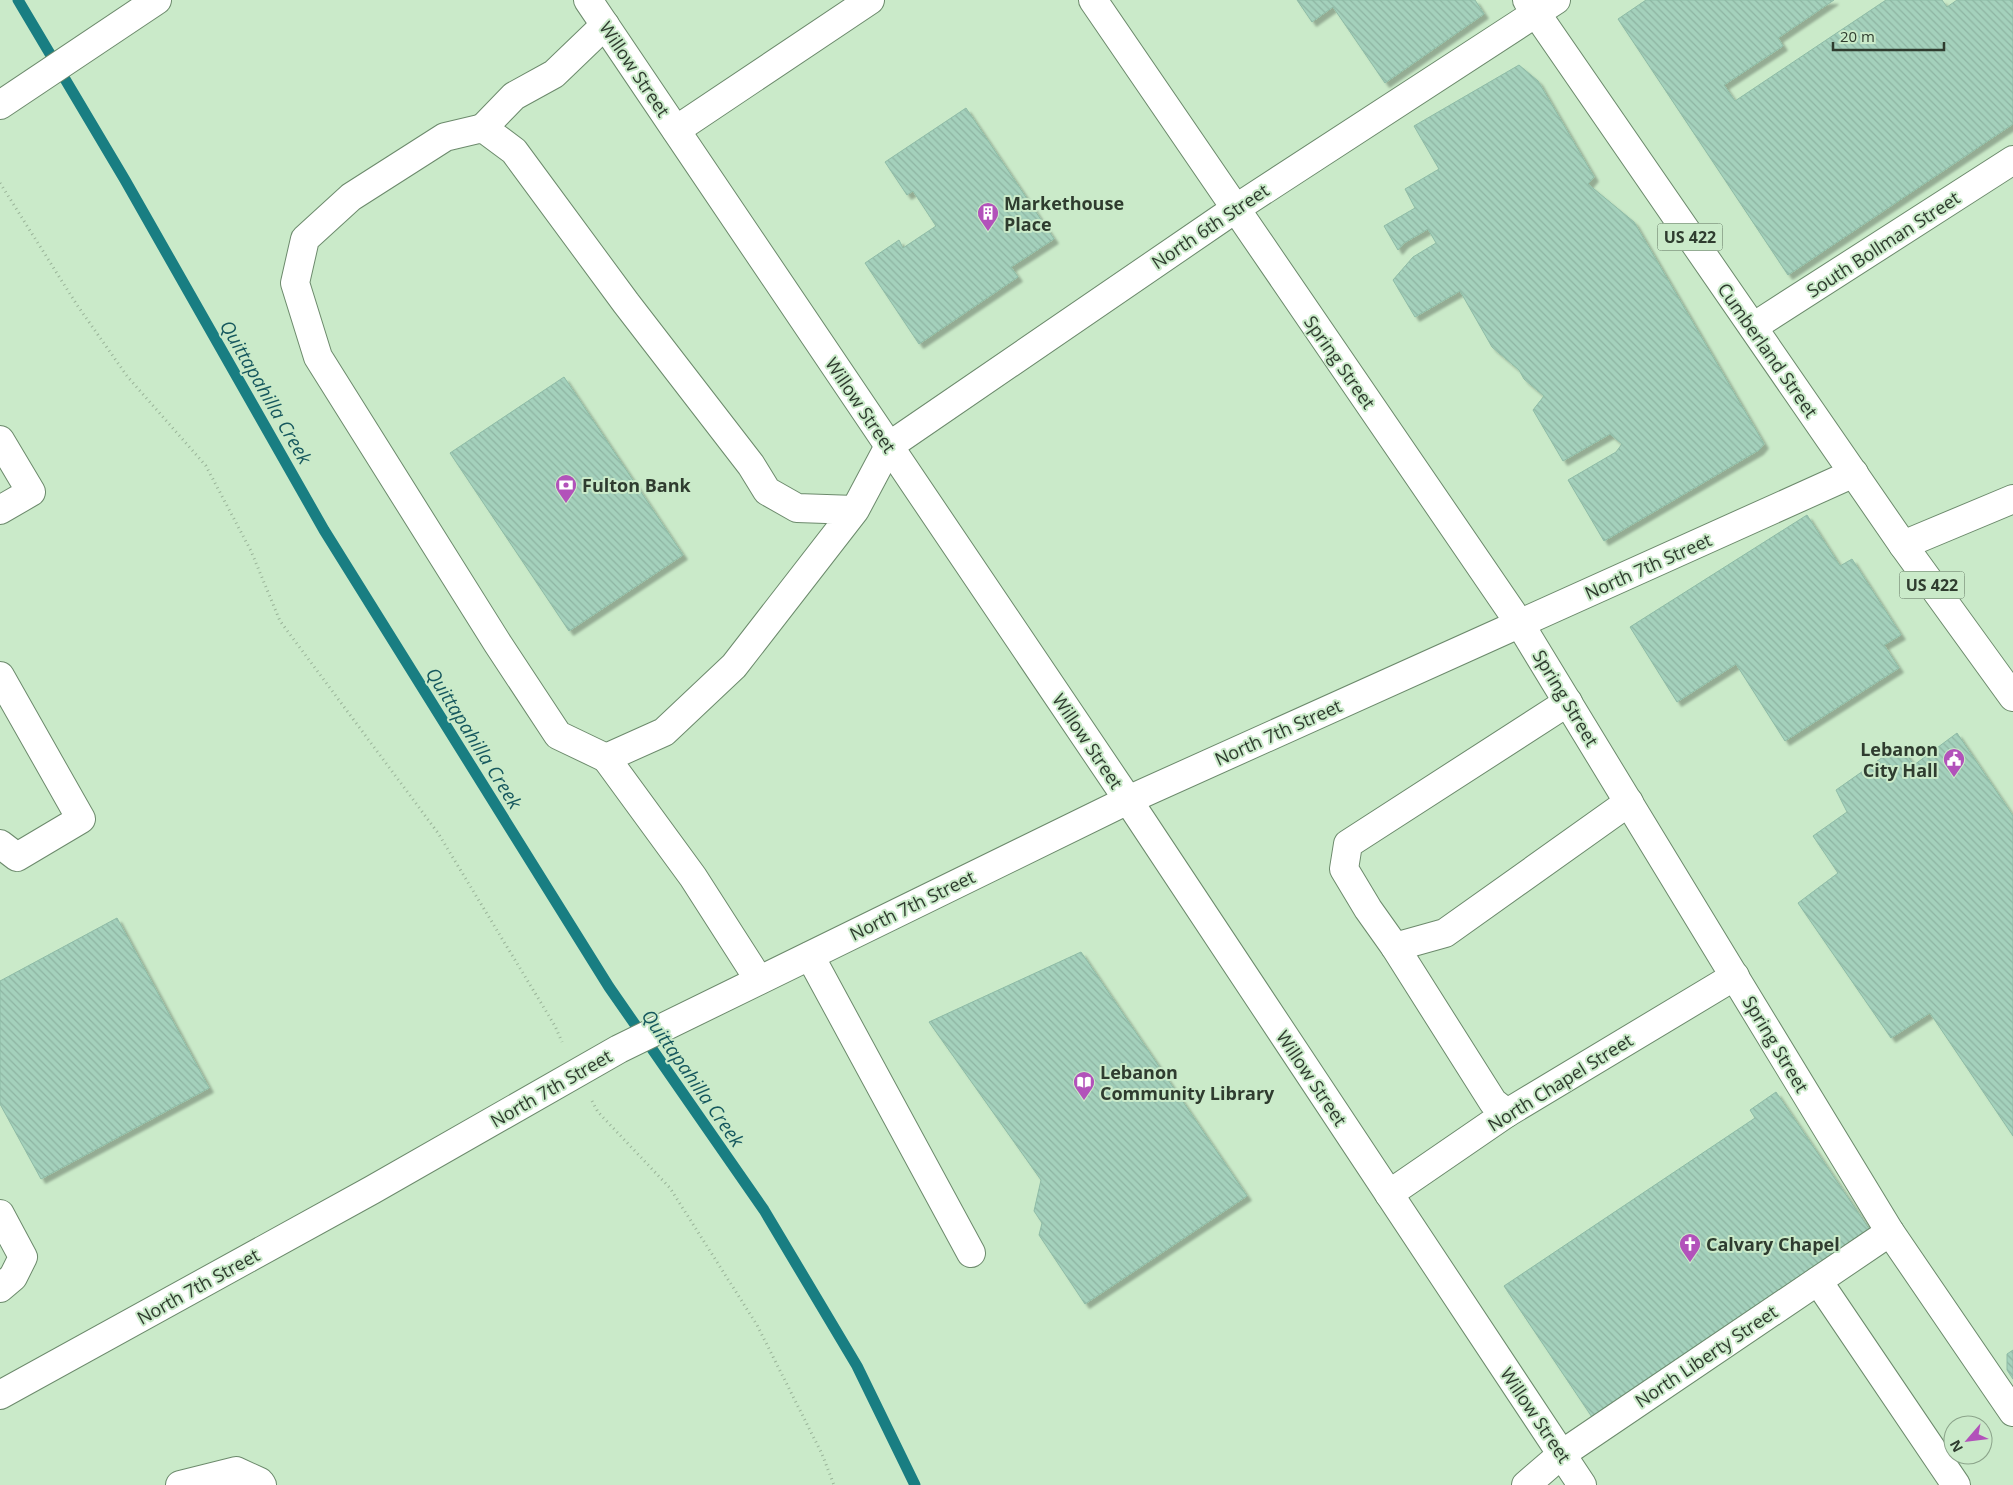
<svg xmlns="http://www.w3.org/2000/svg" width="2013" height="1485" font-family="'Open Sans',sans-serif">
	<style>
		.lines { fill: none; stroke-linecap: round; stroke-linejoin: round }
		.stream { stroke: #197e82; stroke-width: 11 }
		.building { fill: url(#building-back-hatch); stroke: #8ebba6; filter: url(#shadow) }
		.minor-casing { stroke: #6c8a6c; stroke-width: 30 }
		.highway-casing { stroke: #6c8a6c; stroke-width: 30 }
		.path { stroke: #99b398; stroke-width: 3; stroke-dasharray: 1 4; stroke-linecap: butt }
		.minor { stroke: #fff; stroke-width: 28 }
		.highway { stroke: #fff; stroke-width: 28 }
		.labels { text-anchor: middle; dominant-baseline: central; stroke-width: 4; stroke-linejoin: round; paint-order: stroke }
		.shield { fill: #caeac9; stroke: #5e705d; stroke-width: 1 }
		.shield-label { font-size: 16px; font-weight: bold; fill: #2f3c2f }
		.street-label { font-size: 18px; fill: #2f3c2f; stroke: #caeac9 }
		.poi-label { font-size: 18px; font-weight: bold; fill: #2f3c2f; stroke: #caeac9; text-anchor: start }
		.water-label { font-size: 19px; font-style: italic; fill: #16585e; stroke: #caeac9 }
	</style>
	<defs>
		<pattern id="building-back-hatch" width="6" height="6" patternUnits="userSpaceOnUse" patternTransform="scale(1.25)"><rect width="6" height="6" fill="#a4d1bc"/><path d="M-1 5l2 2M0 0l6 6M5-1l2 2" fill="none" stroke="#8eb4a2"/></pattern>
		<filter id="shadow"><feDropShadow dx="4.5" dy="4.5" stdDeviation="1" flood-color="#0004"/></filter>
	</defs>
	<rect width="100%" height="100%" fill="#caeac9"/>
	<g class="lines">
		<!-- stream -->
		<polyline class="stream" points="18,0 125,180 324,530 609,987 764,1210 857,1366 915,1485"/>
	</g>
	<!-- building -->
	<g class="building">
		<polygon points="1297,0 1475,0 1484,14 1385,83 1333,7 1312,22"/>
		<polygon points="1646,0 1834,0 1778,38 1783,46 1724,85 1735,101 1886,0 1942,0 1947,7 1957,0 2013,0 2013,124 1788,275 1618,19"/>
		<polygon points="1519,65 1538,81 1594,177 1588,184 1634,222 1764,444 1759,450 1604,541 1568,480 1616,452 1622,444 1610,434 1563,461 1533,410 1544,396 1524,379 1519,370 1492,347 1460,291 1415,317 1393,280 1413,257 1436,243 1428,229 1404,243 1398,250 1384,226 1415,208 1405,189 1439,169 1414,126"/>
		<polygon points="966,108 1054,239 1011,267 1018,277 919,344 865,263 899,240 903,248 936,226 913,191 907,195 885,162"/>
		<polygon points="564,377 683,555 569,631 450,453"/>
		<polygon points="1807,515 1840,566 1852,559 1901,635 1884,645 1899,668 1785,741 1736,664 1677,702 1630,627"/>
		<polygon points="1957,733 2013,816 2013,1136 1930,1013 1891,1038 1798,903 1838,873 1813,836 1847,812 1836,790 1900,745 1914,765"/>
		<polygon points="117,918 209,1088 41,1179 0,1104 0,981"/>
		<polygon points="1081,952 1247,1196 1085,1304 1039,1235 1042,1223 1034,1211 1041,1180 929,1022"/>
		<polygon points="1776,1092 1876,1239 1598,1426 1504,1286 1755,1118 1750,1110"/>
		<polygon points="2013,1350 2013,1379 2007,1370 2007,1354"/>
	</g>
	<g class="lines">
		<!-- minor casing -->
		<g class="minor-casing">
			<g id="minor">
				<polyline points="588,0 1128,800 1582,1485"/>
				<polyline points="1093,0 1520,624 1890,1232 2013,1412"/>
				<polyline points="0,105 157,0"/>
				<polyline points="483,128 514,96 554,74 605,25"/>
				<polyline points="676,130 870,0"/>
				<polyline points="1753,327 2013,160"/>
				<polyline points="0,440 31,492 0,510"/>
				<polyline points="855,510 734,666 664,732 606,758 558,735 498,644 318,357 295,283 305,239 351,197 445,137 483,128 514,151 626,303 751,465 767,491 797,508 855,510 889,446 1235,209 1556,0"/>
				<polyline points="1903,545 2013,499"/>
				<polyline points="0,676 81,819 17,857 0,844"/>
				<polyline points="1568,702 1348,844 1344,869 1368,909 1395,947 1445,933 1629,802"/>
				<polyline points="606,758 693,877 759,980"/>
				<polyline points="1395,947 1493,1102 1507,1113"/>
				<polyline points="810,956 971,1253"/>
				<polyline points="1389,1194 1507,1113 1735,976"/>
				<polyline points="0,1214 23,1257 13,1277 0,1288"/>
				<polyline points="1818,1281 1956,1485"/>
				<polyline points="0,1395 372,1190 619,1049 1128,800 1854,473"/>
				<polyline points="180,1485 236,1471 260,1482 262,1485"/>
				<polyline points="1526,1485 1562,1454 1890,1232"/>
			</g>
		</g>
		<!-- highway casing -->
		<g class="highway-casing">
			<polyline id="highway" points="1527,0 1903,545 2013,697"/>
		</g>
		<!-- path -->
		<g class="path">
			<polyline points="0,183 77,305 127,376 206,466 251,551 280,621 438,833 555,1026 562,1042"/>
			<polyline points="592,1101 598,1112 670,1188 757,1325 822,1454 834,1485"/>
		</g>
		<!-- minor -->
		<use href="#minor" class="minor"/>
		<!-- highway -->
		<use href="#highway" class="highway"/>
	</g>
	<!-- icons -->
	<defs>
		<g id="building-pin" transform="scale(1.125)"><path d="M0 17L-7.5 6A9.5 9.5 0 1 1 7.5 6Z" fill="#b252ba" stroke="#caeac9"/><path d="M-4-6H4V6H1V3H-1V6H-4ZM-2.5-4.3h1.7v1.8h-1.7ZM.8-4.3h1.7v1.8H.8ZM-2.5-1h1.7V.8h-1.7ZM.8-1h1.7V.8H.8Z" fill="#fff"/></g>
		<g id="bank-pin" transform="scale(1.125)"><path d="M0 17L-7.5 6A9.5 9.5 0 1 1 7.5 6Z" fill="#b252ba" stroke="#caeac9"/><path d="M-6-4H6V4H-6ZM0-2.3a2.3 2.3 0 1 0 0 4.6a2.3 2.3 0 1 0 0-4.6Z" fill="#fff"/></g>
		<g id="civic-pin" transform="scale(1.125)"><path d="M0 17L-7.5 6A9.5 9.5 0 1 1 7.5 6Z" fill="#b252ba" stroke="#caeac9"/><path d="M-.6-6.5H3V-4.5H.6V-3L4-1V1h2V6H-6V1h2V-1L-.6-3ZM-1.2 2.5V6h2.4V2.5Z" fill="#fff"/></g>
		<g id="library-pin" transform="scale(1.125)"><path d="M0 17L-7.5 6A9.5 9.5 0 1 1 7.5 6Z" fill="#b252ba" stroke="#caeac9"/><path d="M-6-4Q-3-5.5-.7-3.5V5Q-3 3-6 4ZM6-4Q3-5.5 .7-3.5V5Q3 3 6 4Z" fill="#fff"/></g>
		<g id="church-pin" transform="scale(1.125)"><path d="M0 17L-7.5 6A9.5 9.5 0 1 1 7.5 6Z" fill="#b252ba" stroke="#caeac9"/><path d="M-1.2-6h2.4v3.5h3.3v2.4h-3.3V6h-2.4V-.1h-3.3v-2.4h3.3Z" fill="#fff"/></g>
	</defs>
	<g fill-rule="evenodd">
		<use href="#building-pin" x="988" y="213"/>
		<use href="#bank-pin" x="566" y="485"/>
		<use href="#civic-pin" x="1954" y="759"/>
		<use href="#library-pin" x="1084" y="1082"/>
		<use href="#church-pin" x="1690" y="1244"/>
	</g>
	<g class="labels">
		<!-- shield labels -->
		<g class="shield">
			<rect x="1657.5" y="223.5" width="65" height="27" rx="4"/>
			<rect x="1899.5" y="571.5" width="65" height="27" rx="4"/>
		</g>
		<g class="shield-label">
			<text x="1690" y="237">US 422</text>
			<text x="1932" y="585">US 422</text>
		</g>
		<!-- street labels -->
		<g class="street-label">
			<text transform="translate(635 69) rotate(56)">Willow Street</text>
			<text transform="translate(1210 226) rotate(-34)">North 6th Street</text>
			<text transform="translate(1883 244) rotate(-33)">South Bollman Street</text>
			<text transform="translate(1768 350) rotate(55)">Cumberland Street</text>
			<text transform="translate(1340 362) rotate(55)">Spring Street</text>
			<text transform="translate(861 405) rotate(56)">Willow Street</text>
			<text transform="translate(1648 566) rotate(-24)">North 7th Street</text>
			<text transform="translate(1566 698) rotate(59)">Spring Street</text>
			<text transform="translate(1278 732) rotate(-24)">North 7th Street</text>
			<text transform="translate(1088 741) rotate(56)">Willow Street</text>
			<text transform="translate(912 905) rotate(-26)">North 7th Street</text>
			<text transform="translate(1776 1044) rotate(59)">Spring Street</text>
			<text transform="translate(1312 1078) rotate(56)">Willow Street</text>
			<text transform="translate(1560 1082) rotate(-32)">North Chapel Street</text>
			<text transform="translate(551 1088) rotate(-30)">North 7th Street</text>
			<text transform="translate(198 1286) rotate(-29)">North 7th Street</text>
			<text transform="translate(1706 1356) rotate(-34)">North Liberty Street</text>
			<text transform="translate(1536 1415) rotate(56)">Willow Street</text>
		</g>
		<!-- poi labels -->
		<g class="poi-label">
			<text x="1004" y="203">Markethouse<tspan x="1004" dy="21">Place</tspan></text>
			<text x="582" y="485">Fulton Bank</text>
			<text x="1938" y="749" text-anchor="end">Lebanon<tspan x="1938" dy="21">City Hall</tspan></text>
			<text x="1100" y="1072">Lebanon<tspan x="1100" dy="21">Community Library</tspan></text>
			<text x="1706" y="1244">Calvary Chapel</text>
		</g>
		<!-- water labels -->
		<g class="water-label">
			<text transform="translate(266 392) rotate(60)">Quittapahilla Creek</text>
			<text transform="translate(474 738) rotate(58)">Quittapahilla Creek</text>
			<text transform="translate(693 1078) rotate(55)">Quittapahilla Creek</text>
		</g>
	</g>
	<!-- north arrow -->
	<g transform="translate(1968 1440) rotate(242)"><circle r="24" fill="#caeac9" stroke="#8ca48b"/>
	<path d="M0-4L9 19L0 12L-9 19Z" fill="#b252ba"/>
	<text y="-8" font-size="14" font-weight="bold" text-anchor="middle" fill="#2f3c2f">N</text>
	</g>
	<!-- scale -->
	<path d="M1833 42v8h111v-8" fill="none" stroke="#2f3c2f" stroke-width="2.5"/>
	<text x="1840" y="42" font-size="15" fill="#2f3c2f" stroke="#caeac9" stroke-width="4" paint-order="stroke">20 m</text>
</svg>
